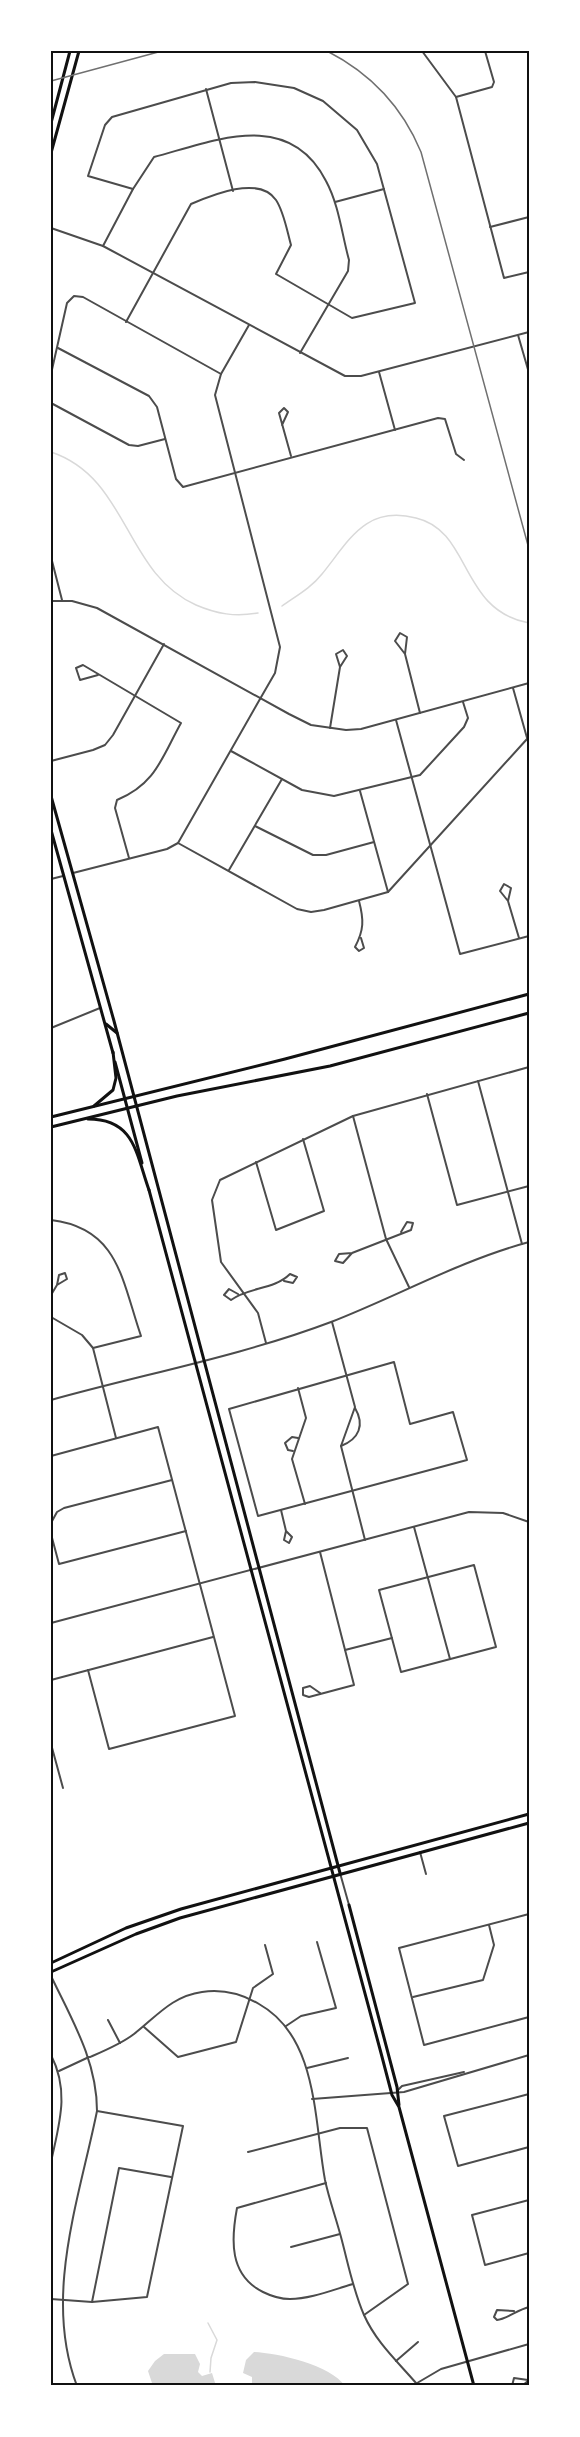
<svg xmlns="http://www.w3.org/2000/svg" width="580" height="2437" font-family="'Public Sans',sans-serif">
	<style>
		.water { fill: #d9d9d9 }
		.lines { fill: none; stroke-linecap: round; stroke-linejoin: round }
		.stream { stroke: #d9d9d9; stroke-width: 1.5 }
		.minor { stroke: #4c4c4c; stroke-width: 2 }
		.tertiary { stroke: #4c4c4c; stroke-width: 2 }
		.secondary { stroke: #111; stroke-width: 3 }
		.primary { stroke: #111; stroke-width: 3 }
		.rail { stroke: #707070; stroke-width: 1.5 }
		.neatline { fill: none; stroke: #111; stroke-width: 2 }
	</style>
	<rect width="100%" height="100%" fill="#fff"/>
	<!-- water -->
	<g class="water">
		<path d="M254,2352C278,2353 331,2365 345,2386H252V2377L243,2373L246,2360Z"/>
		<polygon points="164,2354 195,2354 200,2364 198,2372 202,2376 212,2373 216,2386 153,2386 148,2371 155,2361"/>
	</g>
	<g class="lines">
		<!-- stream -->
		<g class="stream">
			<path d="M51,452C129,478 124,573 196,605C217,614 235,617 258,613"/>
			<path d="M282,606C296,596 311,588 322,574C349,541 365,505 416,518C472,531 459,610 529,623"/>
			<polyline points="208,2323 217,2340 211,2358 210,2372"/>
		</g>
		<!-- minor -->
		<g class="minor">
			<polyline points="422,51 456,97 504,278 529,272"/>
			<polyline points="206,89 233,191"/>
			<polyline points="456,97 492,87 494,82 485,51"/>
			<polyline points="335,202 384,189"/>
			<polyline points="490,227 529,217"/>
			<path d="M103,246L133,189L154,157C214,141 289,108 326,181C339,205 342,235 349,260L348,271L300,353"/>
			<path d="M126,322L191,204C212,195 259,175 276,200C284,212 287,231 291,245L276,274L352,318L415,303L377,164L357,130L323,101L294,88L255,82L231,83L112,117L105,125L88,176L133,189"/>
			<polyline points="249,325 221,374 215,395 280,647 275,673 260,699"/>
			<polyline points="518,335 529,373"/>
			<polyline points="58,348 149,396 157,407 176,479 183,487 438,418 445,419 456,454 464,460"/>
			<polyline points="379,372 395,430"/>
			<polyline points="51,374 67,303 74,296 83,297 221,374"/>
			<polyline points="51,403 129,445 138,446 165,439"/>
			<polyline points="282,425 288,412 284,408 279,413 291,456"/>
			<polyline points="51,557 62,600"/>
			<polyline points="405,654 395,641 400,633 407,637 405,654 420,713"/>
			<path d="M98,675L80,680L76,668L83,665L181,723C162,757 156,784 117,800L115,808L129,858"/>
			<polyline points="513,688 529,745"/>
			<polyline points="396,720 460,954 529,936"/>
			<polyline points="330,728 340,667 347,656 343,650 336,654 340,667"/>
			<polyline points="231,751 302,790 334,796 420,775 464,727 468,718 463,702"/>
			<polyline points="51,761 93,750 105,745 113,735 164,644"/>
			<polyline points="360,791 388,892"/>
			<polyline points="255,826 313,855 326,855 374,842"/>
			<polyline points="178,843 297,909 311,912 324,910 388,892 527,739"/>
			<polyline points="229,870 282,779"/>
			<path d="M359,901C364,920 364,930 355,947L359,951L364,948L361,938"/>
			<polyline points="508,901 511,888 504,884 500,891 508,901 519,938"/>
			<polyline points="51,1028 100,1008"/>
			<polyline points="478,1081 522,1244"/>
			<polyline points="427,1094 457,1205 529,1186"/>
			<polyline points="353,1116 386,1239 409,1287"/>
			<polyline points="256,1162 276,1230 324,1211 303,1139"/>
			<path d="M51,1220C119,1228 122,1281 141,1336L93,1348"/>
			<polyline points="352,1253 343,1263 335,1261 339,1254 352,1253 411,1230 413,1223 407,1222 401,1232"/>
			<path d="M238,1294L229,1289L224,1295L231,1300C248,1287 274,1290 290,1274L297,1277L293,1283L284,1281"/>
			<polyline points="51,1295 57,1285 59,1275 65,1273 67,1279 57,1285"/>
			<polyline points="51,1317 82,1335 93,1348 116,1438"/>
			<polyline points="332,1322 355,1407 341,1446 365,1540"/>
			<polyline points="266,1343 258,1313 221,1262 212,1200 220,1180 353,1116 529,1067"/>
			<polygon points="394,1362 410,1424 453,1412 467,1460 258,1516 229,1409"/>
			<polyline points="298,1388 306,1418 292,1459 305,1504"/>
			<path d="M341,1446C359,1439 365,1425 355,1408"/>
			<polyline points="293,1451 288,1450 285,1443 292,1437 298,1438"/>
			<polyline points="51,1456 158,1427 235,1716 109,1749 88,1670"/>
			<polyline points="281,1510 286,1531 292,1537 289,1543 284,1540 286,1531"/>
			<polyline points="51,1523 57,1512 64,1508 172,1480"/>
			<polyline points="414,1527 450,1659"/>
			<polyline points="51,1534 59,1564 186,1531"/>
			<polyline points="320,1552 354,1685 309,1697 303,1695 303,1688 310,1686 320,1693"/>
			<polygon points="474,1565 496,1647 401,1672 379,1590"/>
			<polyline points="345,1650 392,1638"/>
			<polyline points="51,1680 213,1637"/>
			<polyline points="51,1744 63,1788"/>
			<polyline points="420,1852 426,1874"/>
			<polyline points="529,1914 399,1948 424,2045 529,2017"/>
			<polyline points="413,1997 483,1980 494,1945 489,1925"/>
			<polyline points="108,2020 120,2043"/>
			<polyline points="286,2026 301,2016 336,2008 317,1942"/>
			<polyline points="144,2027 178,2057 236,2042 253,1988 273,1974 265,1945"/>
			<path d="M51,2055C70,2092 59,2124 51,2162"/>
			<polyline points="307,2068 348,2058"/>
			<polyline points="59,2071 89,2057"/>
			<polyline points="529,2094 444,2116 458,2166 529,2147"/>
			<polyline points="248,2152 340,2128 367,2128 408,2284 364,2315"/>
			<path d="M326,2183L237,2208C231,2240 229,2275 263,2292C271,2296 280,2299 290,2299C311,2299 332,2290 353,2284"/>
			<polyline points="529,2200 472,2215 485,2265 529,2253"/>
			<polyline points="291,2247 340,2234"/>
			<polyline points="51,2299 92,2302 147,2297 183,2126 97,2111"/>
			<polyline points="92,2302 119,2168 171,2177"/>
			<path d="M514,2311L497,2310L494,2317L497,2320C507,2319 517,2310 529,2307"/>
			<polyline points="396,2361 418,2342"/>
			<polyline points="512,2386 514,2378 528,2380"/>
			<polyline points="522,2386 529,2380"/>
		</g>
		<!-- tertiary -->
		<g class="tertiary">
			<polyline points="51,228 103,246 345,376 361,376 529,332"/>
			<polyline points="51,601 72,601 97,608 289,714 311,725 346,730 361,729 529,683"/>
			<polyline points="73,873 167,849 178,843 260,699"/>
			<polyline points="51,879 63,876"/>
			<path d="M51,1400C144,1374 241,1356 331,1322C398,1296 459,1261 529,1242"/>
			<polyline points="51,1623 469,1512 503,1513 529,1522"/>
			<polyline points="340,1873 349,1905"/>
			<path d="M51,1976C72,2020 97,2061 97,2111C79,2200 43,2297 77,2386"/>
			<path d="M90,2057C104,2051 121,2044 134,2034C156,2017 172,1996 202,1992C222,1989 242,1994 259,2004C318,2037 314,2120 325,2180C329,2199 336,2218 341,2237C348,2263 353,2290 364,2315C376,2342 397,2361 416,2383"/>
			<polyline points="398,2090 402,2086 464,2072"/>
			<polyline points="312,2099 404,2092 529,2055"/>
			<polyline points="412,2386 441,2369 529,2344"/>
		</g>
		<!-- secondary -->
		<g class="secondary">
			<polyline points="51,123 70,51"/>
			<polyline points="51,153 79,51"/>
			<polyline points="51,796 114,1021 340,1873"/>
			<polyline points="51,830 113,1053"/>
			<polyline points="106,1024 117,1033"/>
			<polyline points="115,1062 142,1163"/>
			<polyline points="149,1190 381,2053 392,2095 399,2107 474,2386"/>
			<polyline points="349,1905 397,2087 399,2105"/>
			<polyline points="51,1963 126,1928 181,1909 529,1814"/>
			<polyline points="51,1972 136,1934 180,1918 529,1823"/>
		</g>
		<!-- primary -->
		<g class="primary">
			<polyline points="94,1106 113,1090 116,1078 113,1052"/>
			<polyline points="51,1117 285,1059 529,994"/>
			<path d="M88,1119C135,1119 136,1154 149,1190"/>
			<polyline points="51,1127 177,1096 330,1066 529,1013"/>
		</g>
		<!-- rail -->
		<g class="rail">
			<path d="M327,51C370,73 402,106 421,152L529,549"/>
			<polyline points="51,81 162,51"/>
		</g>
	</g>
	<!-- border -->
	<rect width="580" height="2437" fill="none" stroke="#ffffff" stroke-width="105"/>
	<rect x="52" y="52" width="476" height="2332" class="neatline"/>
</svg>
